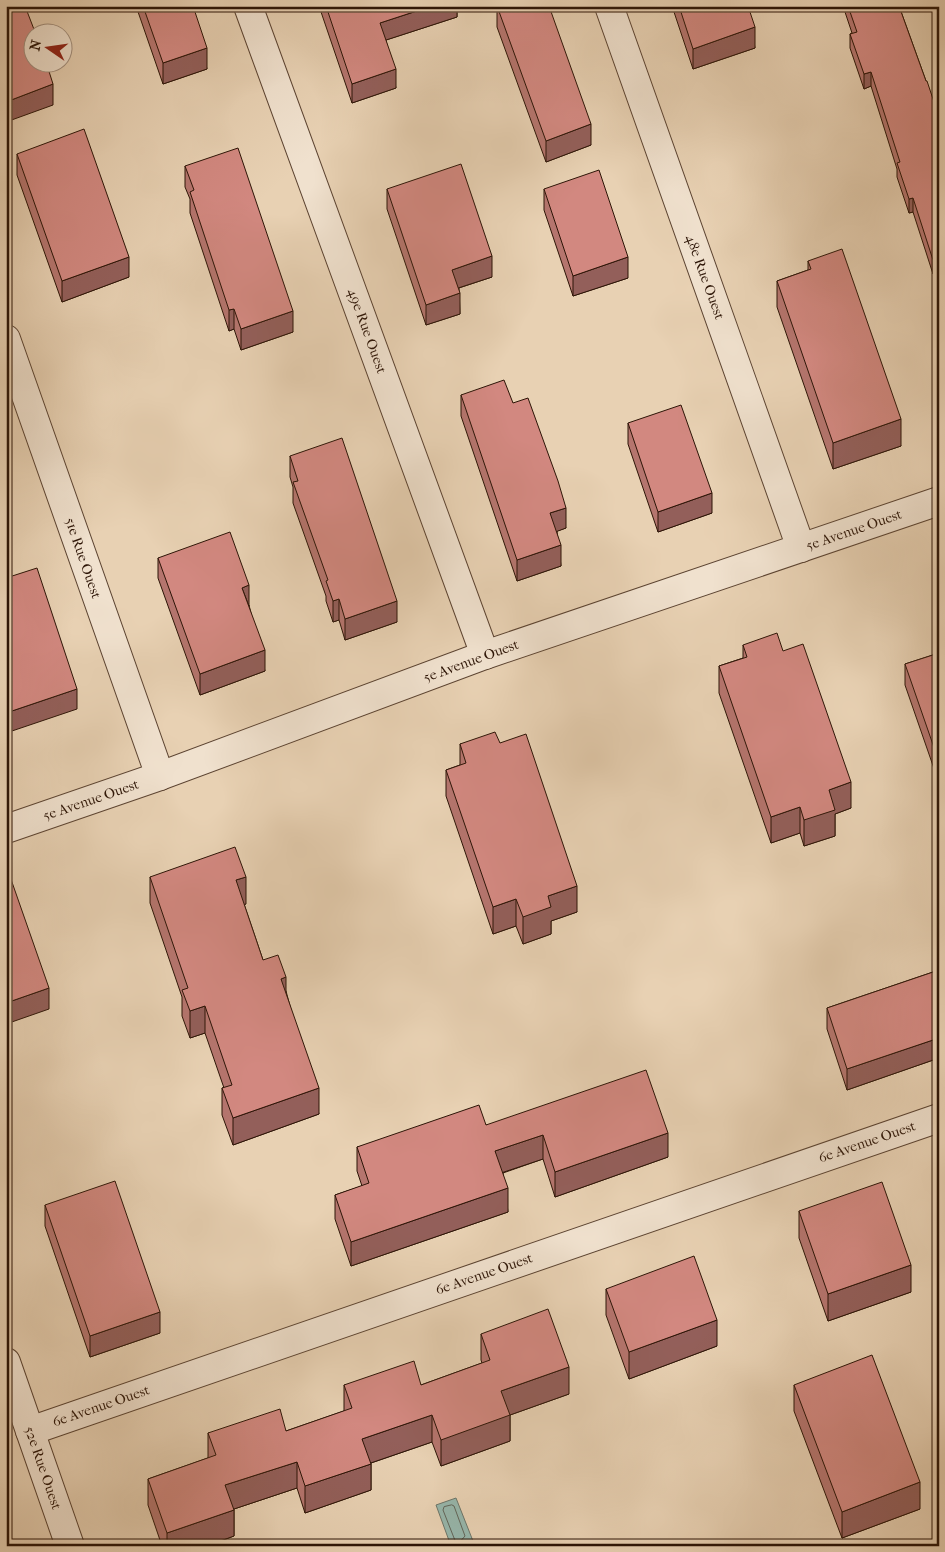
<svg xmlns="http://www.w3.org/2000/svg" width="945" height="1552" font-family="'IM FELL French Canon',serif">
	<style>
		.water { fill: #97b7ac; stroke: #6d766a }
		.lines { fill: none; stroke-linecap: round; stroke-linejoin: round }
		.shore { stroke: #62665a; stroke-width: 1 }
		.minor-casing { stroke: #5c4432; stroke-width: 30 }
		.minor { stroke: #f0e1ce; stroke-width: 28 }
		.wall { fill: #b5756e; stroke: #2d1507 }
		.shaded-wall { fill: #935f5a; stroke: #2d1507 }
		.building { fill: #d28880; stroke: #2d1507 }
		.labels { text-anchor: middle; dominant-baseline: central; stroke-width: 5; stroke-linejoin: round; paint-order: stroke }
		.street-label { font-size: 14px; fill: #2d1507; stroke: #f0e1ce }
	</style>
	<rect width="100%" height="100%" fill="#e8d1b3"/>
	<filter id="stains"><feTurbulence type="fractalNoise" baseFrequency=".004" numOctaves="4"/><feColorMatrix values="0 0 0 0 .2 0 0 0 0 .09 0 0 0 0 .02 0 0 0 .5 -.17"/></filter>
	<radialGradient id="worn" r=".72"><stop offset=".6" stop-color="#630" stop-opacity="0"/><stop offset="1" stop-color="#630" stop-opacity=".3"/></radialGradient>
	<!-- water -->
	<polygon class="water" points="456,1498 473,1541 460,1546 451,1546 436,1505"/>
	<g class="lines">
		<!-- shore -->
		<polygon class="shore" points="452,1505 454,1506 465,1536 458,1544 456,1543 443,1510 444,1507"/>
		<!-- minor casing -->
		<g class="minor-casing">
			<g id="minor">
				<polyline points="248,6 485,655"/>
				<polyline points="609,6 801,548"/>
				<polyline points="6,339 160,776"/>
				<polyline points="6,829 160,776 485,655 939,501"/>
				<polyline points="6,1362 70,1546"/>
				<polyline points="30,1431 939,1118"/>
			</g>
		</g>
		<!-- minor -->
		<use href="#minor" class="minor"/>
	</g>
	<!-- wall -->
	<g class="wall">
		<polygon points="136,6 193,6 207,69 163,84"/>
		<polygon points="319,6 457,6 457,17 386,40 396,88 352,103"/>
		<polygon points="497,6 591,145 546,162 497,27"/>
		<polygon points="672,6 748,6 755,48 693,69"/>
		<polygon points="843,6 899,6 939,117 933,274 913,212 909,213 897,177 897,169 871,86 864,89 850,48 850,34 852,33"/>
		<polygon points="17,154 129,277 62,302 17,175"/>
		<polygon points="185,166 293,332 241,350 234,329 229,331 190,213 190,199 185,187"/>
		<polygon points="387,189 492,277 459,288 460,314 426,325 387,209"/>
		<polygon points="544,189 628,278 573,296 544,210"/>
		<polygon points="808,261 901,446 833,469 777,307 777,281 808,270"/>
		<polygon points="461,395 513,403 566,528 557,531 561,566 517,581 461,416"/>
		<polygon points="628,423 712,513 658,532 628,444"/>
		<polygon points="290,456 397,622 345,640 339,620 333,622 326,601 326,596 293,503 293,487 290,477"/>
		<polygon points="158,558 249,605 265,671 200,695 158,578"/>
		<polygon points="743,645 851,808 835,814 835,836 804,846 800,833 771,843 719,693 719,666 743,658"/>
		<polygon points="939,653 939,783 905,685 905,664"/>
		<polygon points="500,743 577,912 551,921 551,934 523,944 516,926 493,934 446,796 446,770 460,765 460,744"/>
		<polygon points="150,877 246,904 244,904 263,960 286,991 319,1114 233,1145 222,1115 222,1088 224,1088 205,1033 190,1038 182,1016 182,997 150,903"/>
		<polygon points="939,970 939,1058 847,1090 827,1029 827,1008"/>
		<polygon points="486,1125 668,1157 555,1197 543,1159 503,1173 508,1212 351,1266 335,1219 335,1195 362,1186 357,1171 357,1147"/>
		<polygon points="45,1205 160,1333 90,1357 45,1226"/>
		<polygon points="799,1211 911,1292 828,1321 799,1238"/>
		<polygon points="606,1289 717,1346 629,1379 606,1315"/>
		<polygon points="481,1334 569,1394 510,1415 510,1441 441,1466 432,1442 371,1463 371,1490 305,1513 297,1488 234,1509 234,1536 207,1546 162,1546 148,1505 148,1479 208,1458 208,1433 286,1431 344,1411 344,1385 421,1385 482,1363 481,1360"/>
		<polygon points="794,1385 920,1509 842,1538 794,1411"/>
	</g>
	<!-- shaded-wall -->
	<g class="shaded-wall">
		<polygon points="432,6 457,6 457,17 380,42 380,23"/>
		<polygon points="755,27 755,48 693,69 693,49"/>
		<polygon points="207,48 207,69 163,84 163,63"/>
		<polygon points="396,69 396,88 352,103 352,84"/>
		<polygon points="871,72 871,86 864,89 864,74"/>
		<polygon points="53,84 53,105 6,122 6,102"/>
		<polygon points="591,124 591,145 546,162 546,141"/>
		<polygon points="913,198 913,212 909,213 909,199"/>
		<polygon points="492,256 492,277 452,290 452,270"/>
		<polygon points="129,257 129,277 62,302 62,281"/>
		<polygon points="628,257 628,278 573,296 573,276"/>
		<polygon points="939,258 939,272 933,274 933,260"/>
		<polygon points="460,293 460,314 426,325 426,305"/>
		<polygon points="234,309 234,329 229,331 229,310"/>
		<polygon points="293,311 293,332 241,350 241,329"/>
		<polygon points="901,419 901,446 833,469 833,443"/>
		<polygon points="712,493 712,513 658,532 658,512"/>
		<polygon points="566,508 566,528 550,534 550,513"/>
		<polygon points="561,545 561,566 517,581 517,560"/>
		<polygon points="249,585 249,606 242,588"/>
		<polygon points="339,599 339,620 333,622 333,601"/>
		<polygon points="397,601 397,622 345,640 345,619"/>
		<polygon points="265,650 265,671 200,695 200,674"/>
		<polygon points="77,689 77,709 6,733 6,713"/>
		<polygon points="851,782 851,808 835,814 835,836 804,846 804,820 829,790"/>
		<polygon points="800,807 800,833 771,843 771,817"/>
		<polygon points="246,877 246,904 236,907 236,880"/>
		<polygon points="577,886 577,912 551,921 551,934 523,944 523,917 548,896"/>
		<polygon points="516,899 516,926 493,934 493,907"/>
		<polygon points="286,977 286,1003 281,979"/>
		<polygon points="49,988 49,1009 6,1024 6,1003"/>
		<polygon points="205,1006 205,1033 190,1038 190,1011"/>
		<polygon points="939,1038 939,1058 847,1090 847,1069"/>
		<polygon points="319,1088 319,1114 233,1145 233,1118"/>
		<polygon points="668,1133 668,1157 555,1197 555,1172"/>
		<polygon points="543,1135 543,1159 495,1175 495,1151"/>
		<polygon points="508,1188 508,1212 351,1266 351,1242"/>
		<polygon points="911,1265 911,1292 828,1321 828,1294"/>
		<polygon points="160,1312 160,1333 90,1357 90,1336"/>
		<polygon points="717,1320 717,1346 629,1379 629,1352"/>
		<polygon points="569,1367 569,1394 510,1415 510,1441 441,1466 441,1440 501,1391"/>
		<polygon points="432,1415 432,1442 362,1466 362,1439"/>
		<polygon points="297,1462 297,1488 225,1512 225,1485"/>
		<polygon points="371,1464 371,1490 305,1513 305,1486"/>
		<polygon points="920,1482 920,1509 842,1538 842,1512"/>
		<polygon points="234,1510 234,1536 207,1546 167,1546 167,1533"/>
	</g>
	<!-- building -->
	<g class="building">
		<polygon points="6,6 25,6 35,32 32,32 32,62 46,62 53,84 6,102"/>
		<polygon points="143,6 193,6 207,48 163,63"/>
		<polygon points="326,6 432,6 380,23 396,69 352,84"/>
		<polygon points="497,6 549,6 591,124 546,141"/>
		<polygon points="679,6 748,6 755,27 693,49"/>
		<polygon points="848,6 899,6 926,81 927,81 939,117 939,258 933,260 913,198 909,199 897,163 900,162 871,72 864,74 850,34 857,32"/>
		<polygon points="84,129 129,257 62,281 17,154"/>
		<polygon points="238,148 293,311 241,329 234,309 229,310 190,192 194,190 185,166"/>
		<polygon points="461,164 492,256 452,270 460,293 426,305 387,189"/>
		<polygon points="599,170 628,257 573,276 544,189"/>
		<polygon points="842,249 901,419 833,443 777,281 811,269 808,261"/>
		<polygon points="504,380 513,403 528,398 558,481 566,508 550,513 561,545 517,560 461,395"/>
		<polygon points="681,405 712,493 658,512 628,423"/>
		<polygon points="342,438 397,601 345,619 339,599 333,601 326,581 328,580 293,482 298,481 290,456"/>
		<polygon points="230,532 249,585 242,588 265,650 200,674 158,558"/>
		<polygon points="37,568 77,689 6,713 6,578"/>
		<polygon points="777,633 783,651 803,644 851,782 829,790 835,810 804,820 800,807 771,817 719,666 747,657 743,645"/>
		<polygon points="939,653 939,762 905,664"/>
		<polygon points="495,732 500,743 526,734 577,886 548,896 551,907 523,917 516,899 493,907 446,770 466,763 460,744"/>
		<polygon points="235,847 246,877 236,880 263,960 278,955 286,977 281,979 319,1088 233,1118 222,1088 232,1085 205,1006 190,1011 182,990 188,988 150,877"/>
		<polygon points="6,865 49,988 6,1003"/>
		<polygon points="939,970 939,1038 847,1069 827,1008"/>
		<polygon points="646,1070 668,1133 555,1172 543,1135 495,1151 508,1188 351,1242 335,1195 369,1183 357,1147 479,1105 486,1125"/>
		<polygon points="115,1181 160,1312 90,1336 45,1205"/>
		<polygon points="882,1182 911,1265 828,1294 799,1211"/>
		<polygon points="694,1256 717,1320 629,1352 606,1289"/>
		<polygon points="548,1309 569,1367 501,1391 510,1415 441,1440 432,1415 362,1439 371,1464 305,1486 297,1462 225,1485 234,1510 167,1533 148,1479 216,1455 208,1433 280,1409 286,1431 352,1408 344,1385 414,1361 421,1385 490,1360 481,1334"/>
		<polygon points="872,1355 920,1482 842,1512 794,1385"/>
	</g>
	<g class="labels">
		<!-- street labels -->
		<g class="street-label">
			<text transform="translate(705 277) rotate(70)">48e Rue Ouest</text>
			<text transform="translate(367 331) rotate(70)">49e Rue Ouest</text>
			<text transform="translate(854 530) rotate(-19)">5e Avenue Ouest</text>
			<text transform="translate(83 558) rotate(71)">51e Rue Ouest</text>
			<text transform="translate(471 661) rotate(-20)">5e Avenue Ouest</text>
			<text transform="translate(91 800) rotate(-19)">5e Avenue Ouest</text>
			<text transform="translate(867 1142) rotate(-19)">6e Avenue Ouest</text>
			<text transform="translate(484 1274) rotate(-19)">6e Avenue Ouest</text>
			<text transform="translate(101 1406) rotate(-19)">6e Avenue Ouest</text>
			<text transform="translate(43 1468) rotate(71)">52e Rue Ouest</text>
		</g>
	</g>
	<!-- margin -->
	<rect width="945" height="1552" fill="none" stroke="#e8d1b3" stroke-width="25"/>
	<rect x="8" y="8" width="930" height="1537" fill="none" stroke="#2d1507" stroke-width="2.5"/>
	<rect x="12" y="12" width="920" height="1527" fill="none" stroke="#2d1507"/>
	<!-- north arrow -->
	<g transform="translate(48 48) rotate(283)"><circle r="24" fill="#f0e1ce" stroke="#a28f7e"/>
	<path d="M0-4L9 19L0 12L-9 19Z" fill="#8f2418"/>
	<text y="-8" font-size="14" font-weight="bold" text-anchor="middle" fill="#2d1507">N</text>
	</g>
	<rect width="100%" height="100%" filter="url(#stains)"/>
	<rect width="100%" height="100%" fill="url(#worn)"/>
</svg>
